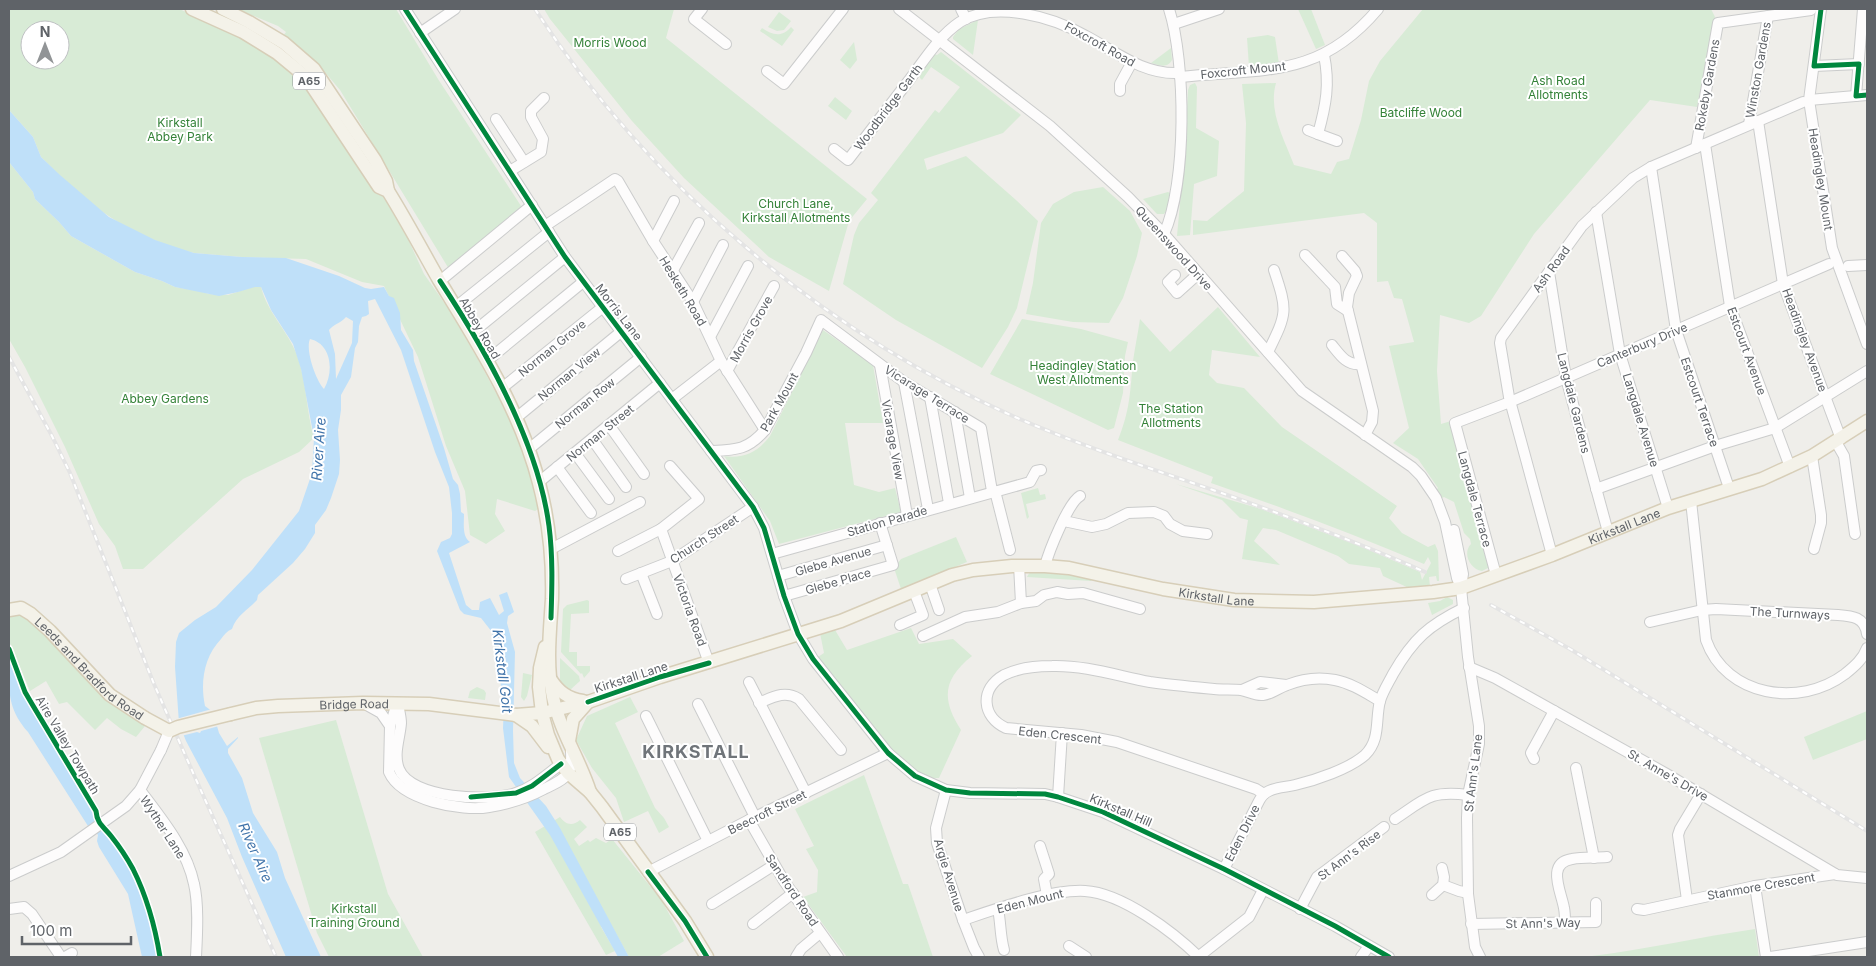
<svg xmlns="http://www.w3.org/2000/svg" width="1876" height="966" font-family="Inter,sans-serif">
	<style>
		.green { fill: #d8ebd6; fill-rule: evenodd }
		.water { fill: #bfe0f9; fill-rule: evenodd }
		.pier { fill: #efeeea }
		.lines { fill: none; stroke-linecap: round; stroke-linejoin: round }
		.minor-casing { stroke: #cbcccc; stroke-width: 12 }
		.major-casing { stroke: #d7ceb8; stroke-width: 15 }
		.minor { stroke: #fdfcfc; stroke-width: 10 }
		.major { stroke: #f4f2e9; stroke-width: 12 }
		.rail-casing { stroke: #e4e4e4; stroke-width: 4 }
		.rail { stroke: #fff; stroke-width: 2; stroke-dasharray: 5.5; stroke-linecap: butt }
		.minor-bridge-casing { stroke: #cbcccc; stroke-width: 12; stroke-linecap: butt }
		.major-bridge-casing { stroke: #d7ceb8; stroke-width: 15; stroke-linecap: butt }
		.minor-bridge { stroke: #fdfcfc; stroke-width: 10 }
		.major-bridge { stroke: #f4f2e9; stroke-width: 12 }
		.cycleway-casing { stroke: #fff; stroke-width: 8 }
		.cycleway { stroke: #00873e; stroke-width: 5 }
		.labels { text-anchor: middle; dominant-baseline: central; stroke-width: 4; stroke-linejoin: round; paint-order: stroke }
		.shield { fill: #fff; stroke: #8f9295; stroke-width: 1 }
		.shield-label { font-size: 11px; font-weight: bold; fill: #5f6368 }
		.park-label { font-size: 12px; fill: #348238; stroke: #fff }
		.street-label { font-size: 12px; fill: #5f6368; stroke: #fff }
		.water-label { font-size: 14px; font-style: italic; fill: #4174aa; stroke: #fff }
		.district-label { font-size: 18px; font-weight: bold; letter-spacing: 1px; fill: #70757a; stroke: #fff }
	</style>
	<rect width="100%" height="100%" fill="#efeeea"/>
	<!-- green -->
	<g class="green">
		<path d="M9,9H179L248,38L304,79L387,203L408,239L424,274L448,308L480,363L512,423L528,460L541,507L535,511L497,499L495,514L505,531L486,544L470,535L465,491L446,446L418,357L384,286L362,282L306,259L242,257L194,253L175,248L133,232L86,201L41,157L33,137L9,110ZM30,30H60V60H30Z"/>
		<polygon points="237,9 396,9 438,79 523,209 449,269 340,90 318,64 283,36 286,32 278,26"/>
		<polygon points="544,9 674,9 666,38 867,199 849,221 829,291 769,257 684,178 632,121 550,19"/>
		<polygon points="1298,9 1311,9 1325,45 1316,49"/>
		<path d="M1423,9H1711L1715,17L1697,107L1650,100L1534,234L1481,316L1469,323L1440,315L1437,371L1441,424L1451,421L1488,555V568L1482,571C1470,569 1462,553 1471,544L1470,539L1464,533L1454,502L1444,497L1442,498L1436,490L1438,488L1418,459L1393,443L1409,428L1389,346L1414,342L1402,299L1394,298L1388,281L1377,282V223L1364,213L1193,235V220L1207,221L1244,191L1246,123L1242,84L1276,83C1268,111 1284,139 1294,165L1331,174L1337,162L1349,159L1361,120L1369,81L1380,61Z"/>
		<polygon points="779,12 791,21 784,30 777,31 768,27"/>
		<polygon points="978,20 973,55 953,39 953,37 959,29"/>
		<path d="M791,27L794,30L782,46L760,31L762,28C772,35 782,38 791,27Z"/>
		<polygon points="1268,35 1275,37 1279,64 1249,67 1247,38"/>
		<polygon points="854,42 857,60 850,69 840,60"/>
		<path d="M1171,48L1172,60C1167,69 1159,65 1151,63Z"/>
		<polygon points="941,52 1021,115 1003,133 924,159 927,170 966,156 1016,200 1038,221 1017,308 1008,327 982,368 896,320 843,284 854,235 859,223 878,200 871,193 935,110 939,113 960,87 931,67 922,80 920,78 919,74 934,54 937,55"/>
		<polygon points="1195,83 1197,87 1196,128 1219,141 1217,176 1194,184 1190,235 1177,236 1185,149 1188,90 1190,85"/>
		<polygon points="835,97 852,111 846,120 828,106"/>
		<path d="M9,162L33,192L35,199L59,222L71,236L135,272L162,281L175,287L199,291L209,294L228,295L255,286L261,287C267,312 288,331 297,355C307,382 306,411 314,438L299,452L243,479L143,569H123L115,546L99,524L65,447L25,367L9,339Z"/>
		<polygon points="1103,187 1130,211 1142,233 1137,256 1123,298 1109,323 1073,322 1026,314 1033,283 1041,223 1053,204 1074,192"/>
		<polygon points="1168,192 1170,193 1167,210 1164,214 1157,214 1143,199"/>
		<path d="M1218,307L1260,357L1212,350L1209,375L1217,383L1244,388L1282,427L1397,506L1389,518L1402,533L1428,547L1435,544L1438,551L1439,581H1437L1436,576L1429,577L1430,587L1411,589L1383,576L1380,568L1349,564L1338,556L1276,530L1263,528L1254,541L1280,565L1242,559L1248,520L1240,518L1222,500L1176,484L1261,509L1360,546L1420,572L1422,580L1431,563L1428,557L1424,564C1354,534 1283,508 1211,483L1213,477L1118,440C1130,410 1130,393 1133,361C1135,347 1138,333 1140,319L1170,352Z"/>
		<polygon points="1022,319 1081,329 1128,342 1125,356 1123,393 1114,428 1108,430 990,374"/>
		<path d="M823,330L873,365L883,423H845L854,485L879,492L895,488L901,512L779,544L770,521L724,456C744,459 758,452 770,436Z"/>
		<polygon points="1038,488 1040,495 1045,494 1046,499 1026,504 1029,517 1027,519 1021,493"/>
		<polygon points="956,537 967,562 901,589 894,568 901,559"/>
		<path d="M1045,570L1093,578L1091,581L1027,577C1030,569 1038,571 1045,570Z"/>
		<polygon points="1447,597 1453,600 1453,604 1432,615 1428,603 1440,601"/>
		<polygon points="587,600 589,601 589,613 571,614 569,652 577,652 577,666 590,666 590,671 584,678 582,673 581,674 561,652 563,609 567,605"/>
		<path d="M16,611C46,624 61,653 82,675C101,695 122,711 145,726L136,737L121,729L107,718L95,730L67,702L59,704L46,681L30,691L9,641V614Z"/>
		<path d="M911,628L919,644L953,639L972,656C943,679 941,699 961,730L939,778C936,778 931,778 928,777C890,761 843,690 818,657L824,653L820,633L835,630L847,650Z"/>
		<polygon points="560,658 579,676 580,681 570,690 560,681"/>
		<polygon points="523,673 532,675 527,696 524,701 521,697"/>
		<polygon points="477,687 484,690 486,693 485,700 468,698 470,691"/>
		<polygon points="630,697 638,712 615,723 655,808 664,818 669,827 659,833 648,811 624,822 616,798 592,768 576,740 587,716"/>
		<polygon points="1867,711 1867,739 1813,760 1804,737"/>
		<polygon points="336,720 388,894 423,957 329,957 317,933 259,738"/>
		<polygon points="864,775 903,884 908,884 933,957 847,957 803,897 817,892 818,870 806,849 814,846 795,809"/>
		<path d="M560,817C565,824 572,827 580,820L587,827L574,839L579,846L588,840L590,842L596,838L606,843L612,839L662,901L684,941L658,957H629L607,917L601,927L615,951L606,955L535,832Z"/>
		<path d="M1755,929L1759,957H1593L1592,956C1647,949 1700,937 1755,929Z"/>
	</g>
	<!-- water -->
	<g class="water">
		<path d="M9,110L33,137L41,157L60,175L109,217L155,240L194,253L242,257L286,258L339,276L365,288L371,289L384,287L389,296L394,298L400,313L401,330L413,350L414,361L444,448L453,479L458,485L460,494L461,512L464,514C464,524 462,537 470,542L449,553L466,605L472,610H479L480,602L490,598L499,615L504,611L499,595L507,592L514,612L508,616L507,623L515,652L513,731L514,763L520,778L546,806L560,828L629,957H618L550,835L509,777L503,728L504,704L492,632L481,618L464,614L460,610L437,551L441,542L450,538L452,534V513L449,487L435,452L401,350L375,299L368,301L369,314L366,316L362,317L359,326L358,342L355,348L351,377L341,395V410L338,430L340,460L339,474L331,498L326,510L315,525V533L305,549L293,563L258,595L257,600C249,609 236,616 232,629C227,631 224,635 221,639C204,657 200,682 205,706L213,712L219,733L227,746L238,737V738L228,749V753L242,778L253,813L277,852L285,878L321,957H286L242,857L227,818L186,741L179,723L175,667L176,642L179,633L195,620L216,607L252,570L299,511L312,473L314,438L301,369L293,344L271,310L261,287H255L238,292L219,296L175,287L162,281L135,272L71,236L59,222L35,199L33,192L9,162ZM346,317L353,321L352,343L336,379L335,354L329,330C334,324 341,323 346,317ZM310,339C332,344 334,372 324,389C316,381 305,350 310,339Z"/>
		<path d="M9,657L25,697L91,807C93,811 93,814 94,818C96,825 103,831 108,836C113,842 117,849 121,855C141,887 152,920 158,957H142L128,894L99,847L97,841L98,835L91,826H88L28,732C6,707 9,688 9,657Z"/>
	</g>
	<!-- pier -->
	<polygon class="pier" points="212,709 215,710 219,726 201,731 200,733 197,732 181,736 176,719"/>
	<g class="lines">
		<!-- minor casing -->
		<g class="minor-casing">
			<g id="minor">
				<polyline points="405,9 565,257 753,507 764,528 784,596 798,634 813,659 888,753 915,776 946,790 970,793 1045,794 1058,797 1103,812 1224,869 1335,926 1389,957"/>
				<polyline points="702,9 694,19 726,44"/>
				<polyline points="899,9 1050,126 1128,197 1164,234 1302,391 1412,467 1421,476 1436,498 1445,522 1457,578 1461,588 1468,657 1479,726 1479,744 1468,795 1467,818 1468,894 1475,947 1480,957"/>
				<polyline points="961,9 966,19"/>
				<polyline points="1821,9 1809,100 1832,248 1867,344"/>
				<polyline points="1174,24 1219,9"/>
				<polyline points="420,33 455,9"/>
				<polyline points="1814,66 1859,64"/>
				<polyline points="767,71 784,84 843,9"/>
				<path d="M1180,77C1262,68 1318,80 1378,9"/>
				<polyline points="1120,91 1120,84 1132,62"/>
				<polyline points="1856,96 1863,9"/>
				<polyline points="1809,100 1867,95"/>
				<polyline points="496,119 524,162"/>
				<polyline points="1758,121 1783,284 1841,439"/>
				<polyline points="1749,124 1768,16"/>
				<path d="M1308,130L1318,134C1326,105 1330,84 1324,55"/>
				<polyline points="1318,134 1337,141"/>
				<polyline points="1705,144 1730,306 1790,467"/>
				<polyline points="1696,148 1718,23 1811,10"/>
				<path d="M834,149L848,160C869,133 889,106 910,79C925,59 939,36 960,22C995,0 1053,17 1086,36C1116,52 1144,75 1179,73"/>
				<polyline points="1651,167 1676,330 1729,488"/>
				<polyline points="510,171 541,152 543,139 531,117 531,111 544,98"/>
				<polyline points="1596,212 1620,354 1668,508"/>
				<polyline points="545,226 615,179 618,181 653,241 693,302 721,361 765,430"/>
				<path d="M1164,234C1187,183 1186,62 1169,9"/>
				<polyline points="653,241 674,201"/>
				<polyline points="1305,255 1335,287 1337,304 1348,311"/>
				<polyline points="1342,256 1355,271 1357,276 1349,293 1347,307 1373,411 1372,422 1365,435"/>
				<polyline points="1848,266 1867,265"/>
				<polyline points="672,272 699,223"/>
				<polyline points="1549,272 1566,378 1608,532"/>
				<polyline points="1175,275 1168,282 1177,293 1198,274"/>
				<polyline points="440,281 532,205"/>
				<polyline points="693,302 723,245"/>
				<polyline points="457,306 549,232"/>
				<polyline points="472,333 565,257"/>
				<polyline points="710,337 748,266"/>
				<path d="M1332,345C1340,355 1347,366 1361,364"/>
				<path d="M1268,352C1287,313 1288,312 1274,270"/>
				<polyline points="488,360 583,282"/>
				<polyline points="880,365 907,515"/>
				<polyline points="727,371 774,286"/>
				<polyline points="904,382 928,509"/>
				<polyline points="502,388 603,307"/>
				<polyline points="930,397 949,503"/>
				<polyline points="672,399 721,361"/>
				<polyline points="955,412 970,498"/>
				<polyline points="516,418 622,331"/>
				<polyline points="609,425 644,474"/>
				<polyline points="592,439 626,487"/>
				<polyline points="1836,442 1844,456 1855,534"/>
				<polyline points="529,449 641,357"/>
				<path d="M711,451C736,450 748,450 765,430L806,353L821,320L904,382L981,428L992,491"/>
				<polyline points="575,453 609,499"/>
				<polyline points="1812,456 1821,515 1821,523 1814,549"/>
				<polyline points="557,467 591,513"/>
				<polyline points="539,482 660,383"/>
				<polyline points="1596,489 1715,446 1775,428 1867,371"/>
				<polyline points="995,491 1010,550"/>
				<path d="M1691,501L1706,640C1726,697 1800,708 1845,674C1855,666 1863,659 1867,648"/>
				<polyline points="1064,521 1092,527 1106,524 1128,513 1154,512 1164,516 1170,524 1183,531 1207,534"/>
				<polyline points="661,529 709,663"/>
				<polyline points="1454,530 1463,574 1461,587"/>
				<polyline points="551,549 640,502"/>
				<polyline points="618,551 661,529 699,499 670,466"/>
				<polyline points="772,554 1030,482 1036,471 1041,470"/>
				<polyline points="1552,555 1509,397 1500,343 1501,338 1582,226 1633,178 1651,167 1803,102"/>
				<polyline points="1019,565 1021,603 1036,601 1044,595 1057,592 1068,594 1083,593 1140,609"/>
				<path d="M1045,566C1049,551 1068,503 1080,496"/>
				<polyline points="641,573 657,614"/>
				<polyline points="1496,575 1455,423 1510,402 1829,264"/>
				<polyline points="778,576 887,545"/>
				<polyline points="626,579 672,561 753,507"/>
				<polyline points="930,584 939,610"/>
				<polyline points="784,596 893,565 880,523"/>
				<path d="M1650,622L1702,610L1716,609L1838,615C1852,616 1865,617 1867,634"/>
				<polyline points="900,625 923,615 914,591"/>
				<polyline points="923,636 965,617 998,612 1021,603"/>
				<polyline points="1469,667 1495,678 1665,773 1837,875 1867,878"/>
				<polyline points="749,682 806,793"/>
				<polyline points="1242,690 1260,682 1286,685"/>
				<polyline points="363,703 381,713 390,726"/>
				<path d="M397,703L390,726L389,772C401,800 462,812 489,807C508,804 527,798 544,789C553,785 564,780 569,772C572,765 571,756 571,749"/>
				<path d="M759,703C773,697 785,690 799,699L841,750"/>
				<path d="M398,704C399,710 401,717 401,723C400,738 393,754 399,769C411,799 490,802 516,793C534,787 547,774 561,764L569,765"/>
				<polyline points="698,704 755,817"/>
				<polyline points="646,716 708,841"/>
				<polyline points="1534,759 1531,753 1554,711"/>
				<polyline points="1576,768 1594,858"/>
				<path d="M140,790C161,818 187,849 194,884C199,905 197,936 196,957"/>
				<polyline points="946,790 936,828 937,843 963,920 974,948 979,957"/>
				<path d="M1264,794L1256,789L1117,742L1081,735L1006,728C982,717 979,689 1004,675C1018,668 1036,666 1052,666C1085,665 1118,676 1150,682C1171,685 1193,687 1214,689C1223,690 1232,689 1241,690C1248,691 1255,696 1263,695C1272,694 1278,688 1287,685C1302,679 1320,677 1335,680C1351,683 1366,693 1380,701"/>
				<polyline points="1058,797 1062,733"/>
				<path d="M1395,819C1425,799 1430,790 1468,795"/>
				<polyline points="749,820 784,881 838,957"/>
				<polyline points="1040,846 1049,874 1044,879 1047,895"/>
				<path d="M1224,869L1259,801C1261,797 1264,793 1269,791C1277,787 1287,787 1295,785C1316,780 1349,769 1365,755C1381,739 1375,720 1380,701C1383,691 1389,682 1393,674C1413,639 1429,625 1464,608"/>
				<polyline points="648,872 749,820 888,753"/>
				<polyline points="9,876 61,852 126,806 140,790 161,750"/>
				<polyline points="1443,885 1459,891 1468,893"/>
				<polyline points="1755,886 1766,957"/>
				<polyline points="1432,895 1443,885 1444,877 1442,868"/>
				<polyline points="1687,900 1678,835 1680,829 1701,794"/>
				<polyline points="712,904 774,865"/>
				<polyline points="9,909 24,907 32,914 61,957"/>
				<path d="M998,909C1001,924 1000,936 1004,950"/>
				<polyline points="1300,909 1317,877 1384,827"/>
				<polyline points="1637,909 1644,910 1755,886 1835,874"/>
				<path d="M963,920C996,909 1052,889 1085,891C1122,893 1173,932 1199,957"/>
				<path d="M1565,923C1565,918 1565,913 1564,908C1561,891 1546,863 1572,859C1583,857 1595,858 1607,857"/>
				<polyline points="753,924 793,893"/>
				<polyline points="1471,924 1596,922 1596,903"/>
				<polyline points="1069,946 1086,957"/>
				<polyline points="65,957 72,953"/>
				<polyline points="796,957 801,949 820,933"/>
				<polyline points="1198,957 1249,917 1263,890"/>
				<polyline points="1361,957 1369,946"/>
				<polyline points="1770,957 1867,942"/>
			</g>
		</g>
		<!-- major casing -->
		<g class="major-casing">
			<g id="major">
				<path d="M192,9L243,32L277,53L306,77L379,187L388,191C406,220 422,250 439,280C478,344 520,409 539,483C549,521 553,559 552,599C550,631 546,665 553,697C560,731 580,760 590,792"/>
				<polyline points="223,9 249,22 284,43 314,69 375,160 386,181 388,191"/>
				<path id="s1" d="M9,610L21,608L31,614L50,631L110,695L145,718"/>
				<polyline points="545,647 540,668 539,687 542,713 548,735 558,759 568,773 590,792 602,807 685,921 707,957"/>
				<path d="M551,680C559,692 568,699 583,701"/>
				<path id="s2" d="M231,714L256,708L278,706L363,703L429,704L516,715L542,713L588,702L660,677L841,621L952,575L973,570L1012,566H1045L1069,568L1163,589L1234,600L1314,602L1433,592L1461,588L1552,555L1668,508L1762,479L1812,456L1867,421"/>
				<polyline points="516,715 532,726 548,747"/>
				<polyline points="569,741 573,719 588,702"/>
			</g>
		</g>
		<!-- minor -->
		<use href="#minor" class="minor"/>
		<!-- major -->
		<use href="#major" class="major"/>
		<!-- rail casing -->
		<g class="rail-casing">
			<g id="rail">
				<path d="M535,9C649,185 823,332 1015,417C1079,445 1146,467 1213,490C1284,515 1355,541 1425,572"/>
				<polyline points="9,357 52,436 70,473 154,684 194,775 276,957"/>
				<polyline points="1491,605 1570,649 1867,831"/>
			</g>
		</g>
		<!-- rail -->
		<use href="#rail" class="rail"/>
		<!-- minor-bridge casing -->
		<g class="minor-bridge-casing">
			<polyline id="minor-bridge" points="161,750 169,731"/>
		</g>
		<!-- major-bridge casing -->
		<g class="major-bridge-casing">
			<polyline id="major-bridge" points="145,718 169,731 178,727 231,714"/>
		</g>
		<!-- minor-bridge -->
		<use href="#minor-bridge" class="minor-bridge"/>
		<!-- major-bridge -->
		<use href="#major-bridge" class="major-bridge"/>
		<!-- cycleway casing -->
		<g class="cycleway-casing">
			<g id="cycleway">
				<polyline points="405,9 565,257 753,507 764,528 784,596 798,634 813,659 888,753 915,776 946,790 970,793 1045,794 1058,797 1103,812 1224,869 1335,926 1389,957"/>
				<polyline points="1821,9 1814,66 1859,64 1856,96 1867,95"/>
				<path d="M440,281C487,352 538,442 549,526C553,557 552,587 551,618"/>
				<path d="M9,649L25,692L32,704L96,811C97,824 104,827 111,836C119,846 127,858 133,869C147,897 155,926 160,957"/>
				<polyline points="588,702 660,677 709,663"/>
				<polyline points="471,797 516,793 532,786 561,764"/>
				<polyline points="648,872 685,921 707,957"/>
			</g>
		</g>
		<!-- cycleway -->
		<use href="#cycleway" class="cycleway"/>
	</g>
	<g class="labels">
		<!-- shield labels -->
		<g class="shield">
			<rect x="293" y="72.5" width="32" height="17" rx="4"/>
			<rect x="604" y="823.5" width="32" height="17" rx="4"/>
		</g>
		<g class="shield-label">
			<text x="309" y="81">A65</text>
			<text x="620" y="832">A65</text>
		</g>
		<!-- park labels -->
		<g class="park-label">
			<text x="610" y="42">Morris Wood</text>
			<text x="1558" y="80">Ash Road<tspan x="1558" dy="14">Allotments</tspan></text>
			<text x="1421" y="112">Batcliffe Wood</text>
			<text x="180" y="122">Kirkstall<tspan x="180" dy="14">Abbey Park</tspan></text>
			<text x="796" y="203">Church Lane,<tspan x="796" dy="14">Kirkstall Allotments</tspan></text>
			<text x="1083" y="365">Headingley Station<tspan x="1083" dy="14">West Allotments</tspan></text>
			<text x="165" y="398">Abbey Gardens</text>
			<text x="1171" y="408">The Station<tspan x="1171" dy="14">Allotments</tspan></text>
			<text x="354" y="908">Kirkstall<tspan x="354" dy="14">Training Ground</tspan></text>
		</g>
		<!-- street labels -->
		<g class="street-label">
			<text transform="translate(1100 44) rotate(29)">Foxcroft Road</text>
			<text transform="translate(1243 70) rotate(-6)">Foxcroft Mount</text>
			<text transform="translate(1758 70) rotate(-80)">Winston Gardens</text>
			<text transform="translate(1707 85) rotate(-80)">Rokeby Gardens</text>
			<text transform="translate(888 107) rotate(-53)">Woodbridge Garth</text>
			<text transform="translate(1821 179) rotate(81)">Headingley Mount</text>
			<text transform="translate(1174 248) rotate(48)">Queenswood Drive</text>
			<text transform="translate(1551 269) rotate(-54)">Ash Road</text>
			<text transform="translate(683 291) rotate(59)">Hesketh Road</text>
			<text transform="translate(619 312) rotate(52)">Morris Lane</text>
			<text transform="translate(480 328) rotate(60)">Abbey Road</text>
			<text transform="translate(751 329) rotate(-61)">Morris Grove</text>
			<text transform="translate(1805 340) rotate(70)">Headingley Avenue</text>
			<text transform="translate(1642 345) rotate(-23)">Canterbury Drive</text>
			<text transform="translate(552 348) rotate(-39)">Norman Grove</text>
			<text transform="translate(1747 351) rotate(70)">Estcourt Avenue</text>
			<text transform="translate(569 374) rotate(-39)">Norman View</text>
			<text transform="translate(927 394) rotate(32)">Vicarage Terrace</text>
			<text transform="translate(779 402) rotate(-61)">Park Mount</text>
			<text transform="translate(1700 402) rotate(71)">Estcourt Terrace</text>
			<text transform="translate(585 403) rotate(-39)">Norman Row</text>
			<text transform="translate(1574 403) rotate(76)">Langdale Gardens</text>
			<text transform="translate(1641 420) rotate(73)">Langdale Avenue</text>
			<text transform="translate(600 433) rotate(-39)">Norman Street</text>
			<text transform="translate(893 440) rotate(80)">Vicarage View</text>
			<text transform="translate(1475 499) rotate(75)">Langdale Terrace</text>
			<text transform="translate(887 521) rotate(-16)">Station Parade</text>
			<text stroke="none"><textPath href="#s2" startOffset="1434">Kirkstall Lane</textPath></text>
			<text transform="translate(704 539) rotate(-33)">Church Street</text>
			<text transform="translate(833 561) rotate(-16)">Glebe Avenue</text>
			<text transform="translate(838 581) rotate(-16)">Glebe Place</text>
			<text stroke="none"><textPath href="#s2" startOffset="1014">Kirkstall Lane</textPath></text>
			<text transform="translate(690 610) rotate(70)">Victoria Road</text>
			<text transform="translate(1790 613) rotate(3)">The Turnways</text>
			<text stroke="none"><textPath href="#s1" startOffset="104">Leeds and Bradford Road</textPath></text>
			<text transform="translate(631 677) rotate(-18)">Kirkstall Lane</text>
			<text stroke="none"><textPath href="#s2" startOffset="124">Bridge Road</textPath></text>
			<text transform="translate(1060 735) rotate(6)">Eden Crescent</text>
			<text transform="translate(68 745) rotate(59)">Aire Valley Towpath</text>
			<text transform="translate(1473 773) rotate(-83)">St Ann's Lane</text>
			<text transform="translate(1668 775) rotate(30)">St. Anne's Drive</text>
			<text transform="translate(1121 810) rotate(23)">Kirkstall Hill</text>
			<text transform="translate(767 812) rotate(-26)">Beecroft Street</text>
			<text transform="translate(163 827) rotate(57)">Wyther Lane</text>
			<text transform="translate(1242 833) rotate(-63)">Eden Drive</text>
			<text transform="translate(1349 855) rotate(-37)">St Ann's Rise</text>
			<text transform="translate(949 875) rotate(73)">Argie Avenue</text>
			<text transform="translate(1761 886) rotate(-10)">Stanmore Crescent</text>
			<text transform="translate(792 890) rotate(56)">Sandford Road</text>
			<text transform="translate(1030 901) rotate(-14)">Eden Mount</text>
			<text transform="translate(1543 923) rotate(-1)">St Ann's Way</text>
		</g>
		<!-- water labels -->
		<g class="water-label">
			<text transform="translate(318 449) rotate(-86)">River Aire</text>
			<text transform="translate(503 671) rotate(83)">Kirkstall Goit</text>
			<text transform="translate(256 852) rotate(66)">River Aire</text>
		</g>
		<!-- district labels -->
		<g class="district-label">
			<text x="696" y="751">KIRKSTALL</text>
		</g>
	</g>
	<!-- border -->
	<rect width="1876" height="966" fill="none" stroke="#5f6368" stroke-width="20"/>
	<!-- north arrow -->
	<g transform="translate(45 45)"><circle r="24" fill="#ffffff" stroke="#bfc1c3"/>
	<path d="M0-4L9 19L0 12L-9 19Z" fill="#919496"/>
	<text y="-8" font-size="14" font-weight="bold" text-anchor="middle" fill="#5f6368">N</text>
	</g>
	<!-- scale -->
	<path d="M22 936v8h109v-8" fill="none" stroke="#5f6368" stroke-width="2.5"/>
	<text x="30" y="936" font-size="15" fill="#5f6368" stroke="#ffffff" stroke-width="4" paint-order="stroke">100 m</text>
</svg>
